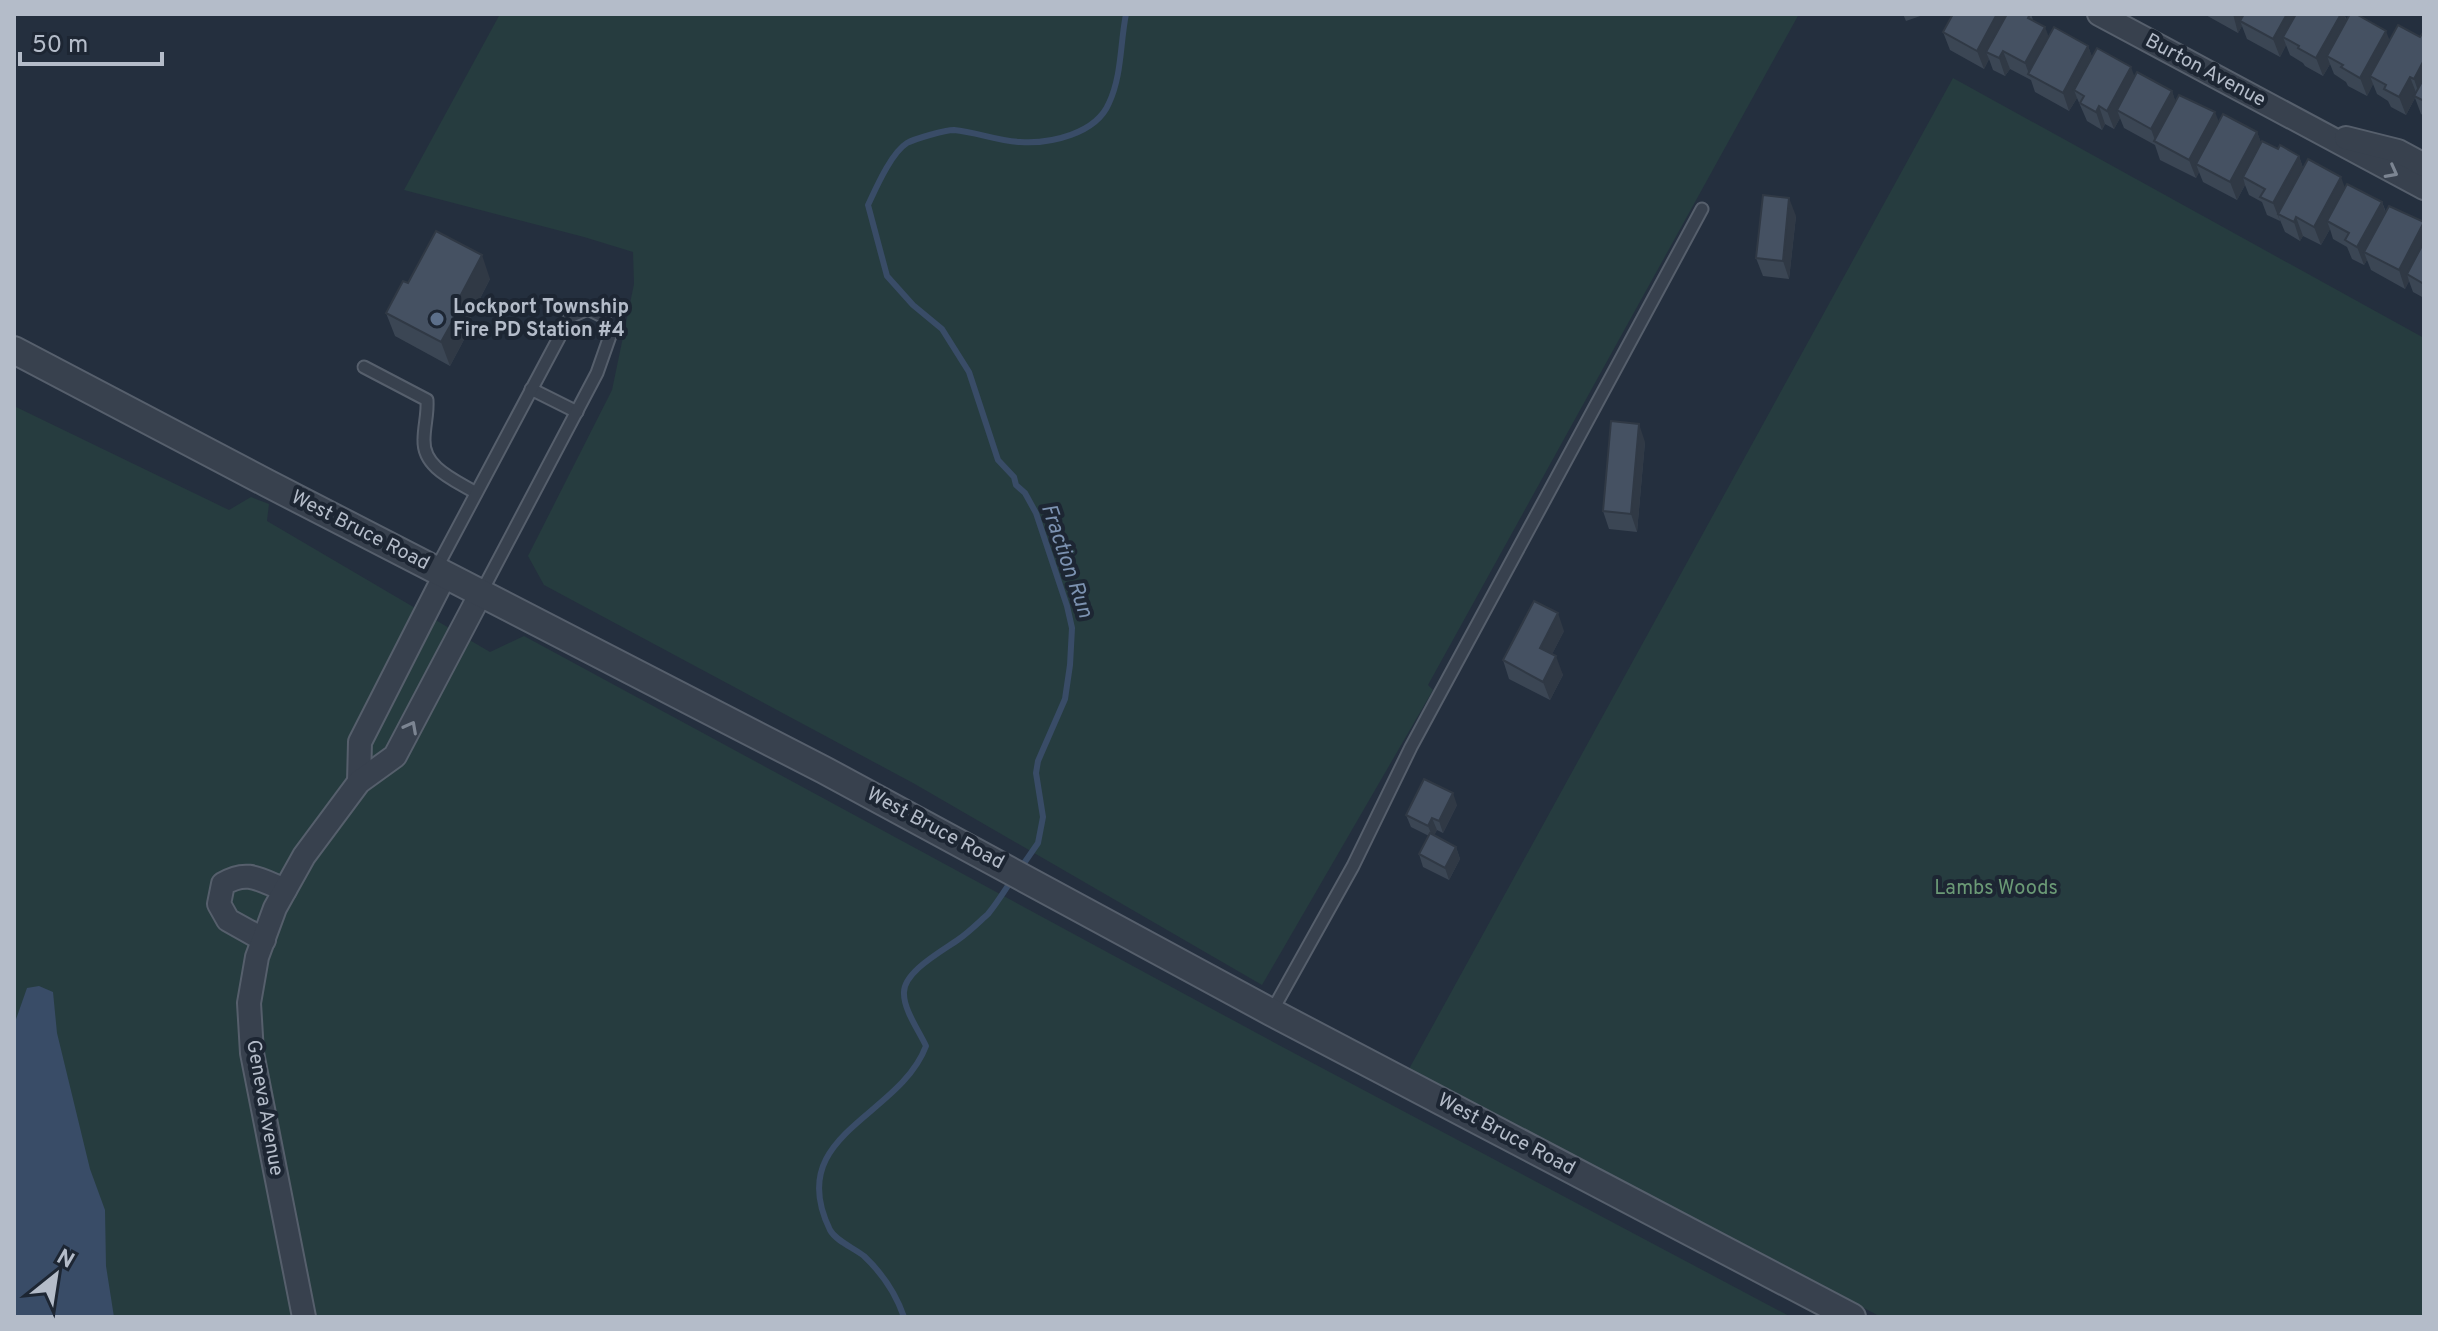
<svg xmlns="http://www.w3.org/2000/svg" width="2438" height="1331" font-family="Overpass,sans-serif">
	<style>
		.green { fill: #263c3f }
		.water { fill: #394c67 }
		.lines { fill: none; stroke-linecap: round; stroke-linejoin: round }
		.stream { stroke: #394c67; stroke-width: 6 }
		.service-casing { stroke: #565f6c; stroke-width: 15 }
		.minor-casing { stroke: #565f6c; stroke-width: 26 }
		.tertiary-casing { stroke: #565f6c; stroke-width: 30 }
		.service { stroke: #38414e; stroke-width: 11 }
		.minor { stroke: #38414e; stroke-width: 22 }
		.tertiary { stroke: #38414e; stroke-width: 26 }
		.wall { fill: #3b4654 }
		.shaded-wall { fill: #303945 }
		.building { fill: #455162; stroke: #303945; stroke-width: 2 }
		.oneway { stroke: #7c8592 }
		.service-dot { fill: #5c6f8a; stroke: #1d2633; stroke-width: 3 }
		.labels { text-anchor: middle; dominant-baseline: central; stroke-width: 8; stroke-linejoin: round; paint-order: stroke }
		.street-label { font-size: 20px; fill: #b4bcc9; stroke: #1d2633 }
		.poi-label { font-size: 20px; font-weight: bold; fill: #b4bcc9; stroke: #1d2633; text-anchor: start }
		.park-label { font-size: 20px; fill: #6b9a76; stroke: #1d2633 }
		.water-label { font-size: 22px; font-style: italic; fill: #7c92b1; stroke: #1d2633 }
	</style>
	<rect width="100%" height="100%" fill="#242f3e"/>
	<!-- green -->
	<g class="green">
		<polygon points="500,14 1799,14 1428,685 1433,690 1262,985 913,783 544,585 528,556 612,390 634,284 633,252 584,237 404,190"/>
		<polygon points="1953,78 2424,338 2424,1317 1881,1317 1409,1069"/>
		<polygon points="14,406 229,510 251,497 269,504 267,521 490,652 524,636 1275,1043 1791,1317 14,1317"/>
	</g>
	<!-- water -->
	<polygon class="water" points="39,986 53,992 57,1033 90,1169 105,1210 106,1266 114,1317 14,1317 14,1025 27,988"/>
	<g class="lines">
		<!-- stream -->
		<g class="stream">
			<path d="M1020,869L1038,843L1043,817L1036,773L1038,761L1065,699L1070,665L1072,628L1067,606L1036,513L1025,493L1016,485L1014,477L998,460L969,372L942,329L913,305L887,276L868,205C876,188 891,153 907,143C914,139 945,130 954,130C976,132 998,141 1020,142C1050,144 1096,134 1109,103C1122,75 1120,44 1126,14"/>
			<path d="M904,1317C896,1294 882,1273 864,1256C854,1248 836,1241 830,1230C783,1134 899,1118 926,1046C919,1031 904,1010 904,994C902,972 944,950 959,939C969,932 979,922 988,914C997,903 1005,890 1013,878"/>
		</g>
		<!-- service casing -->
		<g class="service-casing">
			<g id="service">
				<path d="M364,367L427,400C428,414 424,426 424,440C423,468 455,480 476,493"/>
				<polyline points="531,389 577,412"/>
				<polyline points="436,569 570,317 588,309 604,317 610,336 597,373 481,593"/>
				<polyline points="1272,1011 1353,866 1411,747 1702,209"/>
			</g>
		</g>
		<!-- minor casing -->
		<g class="minor-casing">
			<g id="minor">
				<polyline points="2099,14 2424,188"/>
				<polyline points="2346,138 2398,151 2424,165"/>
				<polyline points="359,782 360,742 445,575"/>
				<path d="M264,940L228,920L219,904L223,884C248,869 260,880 285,890"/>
				<polyline points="304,1317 252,1053 249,1003 257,957 275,908 304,856 359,782 395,756 481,593"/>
			</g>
		</g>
		<!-- tertiary casing -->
		<g class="tertiary-casing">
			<polyline id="tertiary" points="14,350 267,483 824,770 1271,1012 1852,1317"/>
		</g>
		<!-- service -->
		<use href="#service" class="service"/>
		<!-- minor -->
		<use href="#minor" class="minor"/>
		<!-- tertiary -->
		<use href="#tertiary" class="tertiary"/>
	</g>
	<!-- wall -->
	<g class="wall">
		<polygon points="1903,14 1926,14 1906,21"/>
		<polygon points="2031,14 2033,20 2049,37 2088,46 2092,57 2135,77 2172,91 2175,101 2219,122 2257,132 2261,143 2299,156 2303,168 2345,188 2382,202 2386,212 2424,222 2424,298 2413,292 2409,281 2405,289 2371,270 2367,260 2364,265 2352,259 2347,247 2333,239 2330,229 2321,245 2303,236 2300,241 2285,232 2280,220 2280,221 2267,215 2262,202 2249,195 2245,185 2237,200 2203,182 2199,172 2196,178 2160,160 2155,145 2124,128 2120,118 2114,129 2105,124 2102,130 2087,121 2077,98 2069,111 2035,92 2031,80 2010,69 2005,76 1993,70 1989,59 1984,69 1950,50 1943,32"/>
		<polygon points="2204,14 2344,14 2347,20 2390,40 2420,37 2424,31 2424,116 2421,114 2415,98 2406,115 2391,107 2388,101 2377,94 2373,84 2367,96 2348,86 2346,82 2334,74 2330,64 2323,76 2305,66 2303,63 2290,55 2286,45 2280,57 2247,39 2242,26 2238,33"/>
		<polygon points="1796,216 1789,279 1763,276 1756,258"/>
		<polygon points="490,279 465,328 467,334 450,366 395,336 386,313 408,283"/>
		<polygon points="1645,442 1637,532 1609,529 1603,511"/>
		<polygon points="1564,631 1552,654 1563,675 1550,700 1509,679 1503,660"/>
		<polygon points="1457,805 1443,833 1437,830 1434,835 1456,847 1460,859 1449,880 1423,867 1419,854 1429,836 1411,827 1406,815"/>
	</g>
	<!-- shaded-wall -->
	<g class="shaded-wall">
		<polygon points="1997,14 2007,14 1986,52 1989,59 1984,69 1977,51"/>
		<polygon points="2233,14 2249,14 2240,21 2242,26 2238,33"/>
		<polygon points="2287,14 2303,14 2283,37 2286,45 2280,57 2273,39"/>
		<polygon points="2341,14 2344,14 2349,28 2327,56 2330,64 2323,76 2316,58"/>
		<polygon points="2045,27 2052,45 2029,74 2025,63"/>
		<polygon points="2386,31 2393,49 2370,76 2373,84 2367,96 2360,78"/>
		<polygon points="2088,46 2095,65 2074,90 2077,98 2069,111 2063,93"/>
		<polygon points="2003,51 2010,69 2005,76 1999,58"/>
		<polygon points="2424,60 2424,90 2420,97 2414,79"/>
		<polygon points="2131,67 2138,86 2117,110 2120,118 2114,129 2107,111"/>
		<polygon points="2410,77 2417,95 2414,96 2415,98 2406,115 2399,97"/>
		<polygon points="2172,91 2178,109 2156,143 2151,129"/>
		<polygon points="2099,106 2105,124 2102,130 2096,112"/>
		<polygon points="2215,112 2222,130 2196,164 2199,172 2196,178 2189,160"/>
		<polygon points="2257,132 2264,150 2243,177 2245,185 2237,200 2230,182"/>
		<polygon points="2299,156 2305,174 2278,214 2280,221 2273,203"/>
		<polygon points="2341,177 2348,196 2327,221 2330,229 2321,245 2314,227"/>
		<polygon points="1789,198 1796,216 1789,279 1783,261"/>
		<polygon points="2382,202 2388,220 2364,252 2367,260 2364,265 2357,247"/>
		<polygon points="2296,217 2303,236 2300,241 2294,222"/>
		<polygon points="2424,224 2424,254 2407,274 2409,281 2405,289 2399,270"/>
		<polygon points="482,255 490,279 465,328 467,334 450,366 441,342 454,308"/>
		<polygon points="1639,424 1645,442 1637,532 1631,514"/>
		<polygon points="1558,613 1564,631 1546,666 1540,648"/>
		<polygon points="1556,656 1563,675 1550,700 1543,682"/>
		<polygon points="1453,793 1457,805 1443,833 1439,821"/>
		<polygon points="1432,818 1437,830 1433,838 1428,826"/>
		<polygon points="1456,847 1460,859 1449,880 1445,868"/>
	</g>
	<!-- building -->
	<g class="building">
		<polygon points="1953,14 1997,14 1977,51 1943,32"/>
		<polygon points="2007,14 2030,14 2028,18 2045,27 2025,63 2003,51 1999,58 1986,52"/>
		<polygon points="2244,14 2287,14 2273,39 2240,21"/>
		<polygon points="2296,14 2341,14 2316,58 2298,48 2299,46 2283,37"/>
		<polygon points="2350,14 2356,14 2386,31 2360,78 2341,67 2343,65 2327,56"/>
		<polygon points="2398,25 2420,37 2424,31 2424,60 2414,79 2410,77 2399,97 2384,89 2386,85 2370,76"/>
		<polygon points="2054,27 2088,46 2063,93 2028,74"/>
		<polygon points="2097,48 2131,67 2107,111 2099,106 2096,112 2080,103 2084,96 2074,90"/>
		<polygon points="2137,72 2172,91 2151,129 2117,110"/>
		<polygon points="2424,78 2424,101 2414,96"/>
		<polygon points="2179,95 2215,112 2189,160 2154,141"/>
		<polygon points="2223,114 2257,132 2230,182 2196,164"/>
		<polygon points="2262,141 2278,149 2280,145 2299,156 2273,203 2260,197 2265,189 2243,177"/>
		<polygon points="2308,159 2341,177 2314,227 2296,217 2294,222 2278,214"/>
		<polygon points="2347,184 2382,202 2357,247 2345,240 2349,233 2327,221"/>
		<polygon points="1763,195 1789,198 1783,261 1756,258"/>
		<polygon points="2389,206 2424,222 2399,270 2364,252"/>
		<polygon points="436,231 482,255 454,308 459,310 441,342 386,313 403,281 408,283"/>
		<polygon points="2424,242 2424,284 2407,274"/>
		<polygon points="1611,421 1639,424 1631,514 1603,511"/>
		<polygon points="1534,601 1558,613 1540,648 1556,656 1543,682 1503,660"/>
		<polygon points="1424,779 1453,793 1439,821 1432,818 1428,826 1406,815"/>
		<polygon points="1430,833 1456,847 1445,868 1419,854"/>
	</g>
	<!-- one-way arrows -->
	<defs><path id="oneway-chevron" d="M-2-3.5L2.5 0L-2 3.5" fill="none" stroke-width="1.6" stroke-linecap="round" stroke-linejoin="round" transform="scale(2)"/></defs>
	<g class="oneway">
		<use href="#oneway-chevron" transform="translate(2392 172) rotate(28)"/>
		<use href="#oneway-chevron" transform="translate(411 727) rotate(-62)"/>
	</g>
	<!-- markers -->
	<circle class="service-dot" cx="437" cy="319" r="8"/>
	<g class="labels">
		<!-- street labels -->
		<g class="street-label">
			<text transform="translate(2205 71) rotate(28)">Burton Avenue</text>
			<text transform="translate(360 531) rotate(27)">West Bruce Road</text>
			<text transform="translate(935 829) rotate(28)">West Bruce Road</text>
			<text transform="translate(264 1108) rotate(80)">Geneva Avenue</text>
			<text transform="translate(1506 1135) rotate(28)">West Bruce Road</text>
		</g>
		<!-- poi labels -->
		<g class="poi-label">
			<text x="453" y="308">Lockport Township<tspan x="453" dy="23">Fire PD Station #4</tspan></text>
		</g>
		<!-- park labels -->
		<g class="park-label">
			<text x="1996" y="889">Lambs Woods</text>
		</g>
		<!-- water labels -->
		<g class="water-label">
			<text transform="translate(1066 561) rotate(71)">Fraction Run</text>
		</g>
	</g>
	<!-- border -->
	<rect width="2438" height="1331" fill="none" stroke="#b4bcc9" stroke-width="32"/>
	<!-- north arrow -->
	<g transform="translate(56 1275) rotate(30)" stroke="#1d2633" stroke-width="6" paint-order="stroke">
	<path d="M0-6L14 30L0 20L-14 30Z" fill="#b4bcc9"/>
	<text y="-12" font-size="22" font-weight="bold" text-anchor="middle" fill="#b4bcc9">N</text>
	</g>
	<!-- scale -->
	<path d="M20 52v12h142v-12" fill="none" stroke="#b4bcc9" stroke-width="4"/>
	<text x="32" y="52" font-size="24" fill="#b4bcc9" stroke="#1d2633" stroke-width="6" paint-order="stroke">50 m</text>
</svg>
